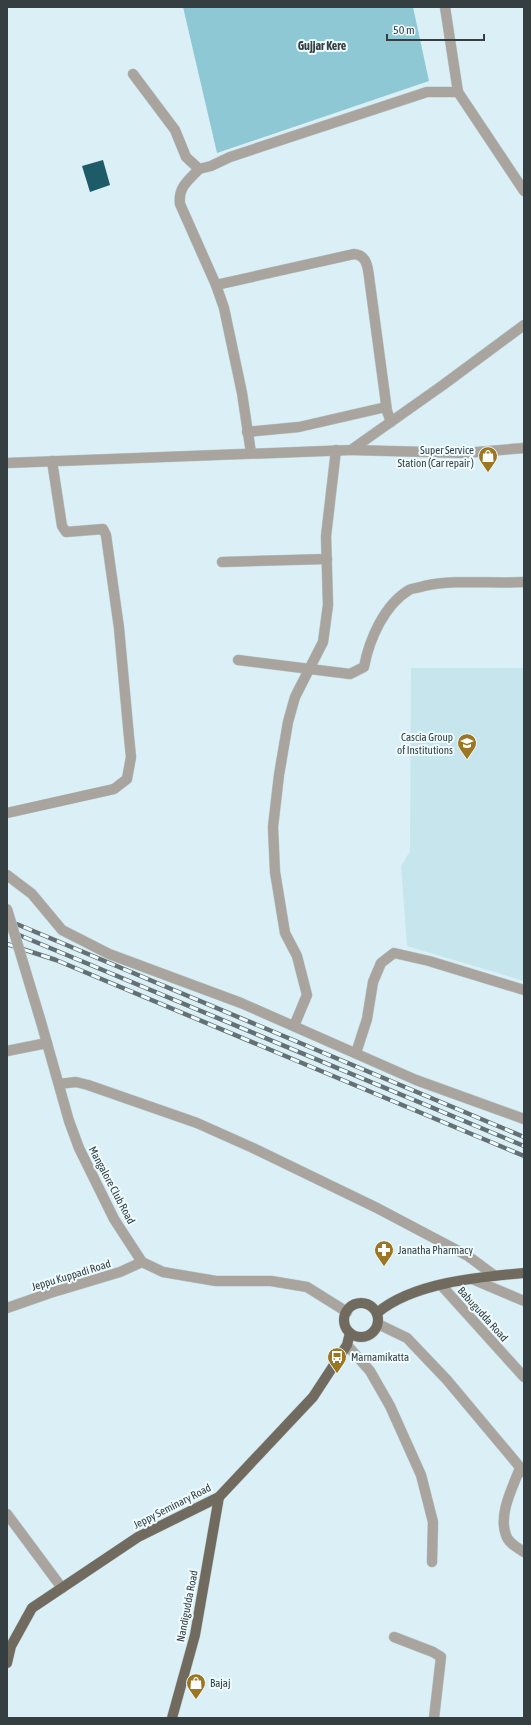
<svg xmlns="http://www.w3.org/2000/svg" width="531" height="1725" font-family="'Asap Condensed',sans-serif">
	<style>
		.built { fill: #c7e5ed }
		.green { fill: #8fc8d5 }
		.building { fill: #1e5b68 }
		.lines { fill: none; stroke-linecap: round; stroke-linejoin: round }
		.minor-casing { stroke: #baccd2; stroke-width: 11 }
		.major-casing { stroke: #baccd2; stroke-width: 11 }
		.minor { stroke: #a9a59e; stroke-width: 10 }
		.major { stroke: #716a5e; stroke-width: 10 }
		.rail-casing { stroke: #647073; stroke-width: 4.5 }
		.rail { stroke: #effcff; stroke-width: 3; stroke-dasharray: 9; stroke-linecap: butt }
		.minor-bridge-casing { stroke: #baccd2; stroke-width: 11; stroke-linecap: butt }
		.minor-bridge { stroke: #a9a59e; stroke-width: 10 }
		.labels { text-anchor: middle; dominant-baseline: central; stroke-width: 4; stroke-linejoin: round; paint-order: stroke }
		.poi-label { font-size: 11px; fill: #353e40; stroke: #effcff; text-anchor: start }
		.street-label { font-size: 11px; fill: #353e40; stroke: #effcff }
		.neighbourhood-label { font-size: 12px; font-weight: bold; fill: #353e40; stroke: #effcff }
	</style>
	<rect width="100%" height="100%" fill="#dbf0f6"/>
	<!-- built -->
	<polygon class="built" points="411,668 524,668 524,981 407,946 401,866 410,851"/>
	<!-- green -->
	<polygon class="green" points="183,7 413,7 429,81 217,153"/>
	<!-- building -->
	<polygon class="building" points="103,160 110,185 90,192 82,166"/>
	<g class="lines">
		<!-- minor casing -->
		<g class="minor-casing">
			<g id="minor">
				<polyline points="445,7 458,92 524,191"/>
				<polyline points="133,74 175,130 186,157 199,169 211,166 230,157 427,92 458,92"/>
				<path d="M199,169C188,181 178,187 180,204L216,285L224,308L242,393L251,453"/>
				<path d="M216,285L354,254C369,255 368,272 370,284L387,411L391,422"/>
				<polyline points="247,432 299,427 386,407"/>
				<polyline points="351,450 465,453 524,448"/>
				<polyline points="7,463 351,450 443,385 524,325"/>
				<polyline points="222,562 327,559"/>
				<path d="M238,660L350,674L364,667C369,640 384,605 409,590C413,588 419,588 424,586C456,579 491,584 524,582"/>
				<polyline points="7,813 114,789 127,779 131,757 129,737 119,628 106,535 103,529 66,532 62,526 52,461"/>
				<polyline points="7,875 32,894 62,930 109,954 241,1003 416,1080 524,1119"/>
				<polyline points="41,1022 69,1121 79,1148 114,1219 142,1262 163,1272 216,1281 271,1281 307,1287 347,1312"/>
				<polyline points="294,1026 307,995 297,956 285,933 275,872 273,827 279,775 288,722 295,697 323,642 328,605 326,536 336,450"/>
				<polyline points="7,1051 47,1043"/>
				<polyline points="356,1053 367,1019 373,982 381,963 394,953 429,961 524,990"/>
				<polyline points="59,1084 76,1082 88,1085 197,1123 253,1148 377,1208 468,1256 495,1276"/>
				<polyline points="472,1279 524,1301"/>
				<polyline points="441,1285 524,1377"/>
				<polyline points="7,1308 50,1293 120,1272 142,1262"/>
				<polyline points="378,1324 407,1338 447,1380 524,1472"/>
				<polyline points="347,1345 370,1371 390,1406 421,1475 433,1522 432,1562"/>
				<path d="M520,1468C513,1487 498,1514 506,1535C508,1543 518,1548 524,1552"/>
				<polyline points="7,1514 62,1588"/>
				<polyline points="394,1637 433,1652 441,1657 434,1718"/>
			</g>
		</g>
		<!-- major casing -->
		<g class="major-casing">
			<g id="major">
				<circle cx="361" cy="1320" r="17"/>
				<path d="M377,1313C412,1283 478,1277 524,1273"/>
				<polyline points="7,1663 11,1646 32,1608 138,1537 219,1497 313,1397 347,1345 350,1333"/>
				<polyline points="172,1718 195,1635 219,1497"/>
			</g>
		</g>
		<!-- minor -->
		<use href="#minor" class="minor"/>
		<!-- major -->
		<use href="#major" class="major"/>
		<!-- rail casing -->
		<g class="rail-casing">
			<g id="rail">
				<polyline points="7,920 524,1137"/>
				<polyline points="7,930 524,1146"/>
				<polyline points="7,944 56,960 524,1156"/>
			</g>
		</g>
		<!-- rail -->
		<use href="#rail" class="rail"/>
		<!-- minor-bridge casing -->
		<g class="minor-bridge-casing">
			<polyline id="minor-bridge" points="7,909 41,1022"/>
		</g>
		<!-- minor-bridge -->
		<use href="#minor-bridge" class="minor-bridge"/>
	</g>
	<!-- icons -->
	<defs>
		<g id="shop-pin" transform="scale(1)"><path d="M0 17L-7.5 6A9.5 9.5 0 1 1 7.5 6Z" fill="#9c7622" stroke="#effcff"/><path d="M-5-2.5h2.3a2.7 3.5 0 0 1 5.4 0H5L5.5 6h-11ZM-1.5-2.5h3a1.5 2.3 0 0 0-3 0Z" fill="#fff"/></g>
		<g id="school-pin" transform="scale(1)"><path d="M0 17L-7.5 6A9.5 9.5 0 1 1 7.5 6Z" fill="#9c7622" stroke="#effcff"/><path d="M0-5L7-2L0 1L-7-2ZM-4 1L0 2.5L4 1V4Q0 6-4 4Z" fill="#fff"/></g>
		<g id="pharmacy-pin" transform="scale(1)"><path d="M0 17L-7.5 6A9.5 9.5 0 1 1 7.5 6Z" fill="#9c7622" stroke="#effcff"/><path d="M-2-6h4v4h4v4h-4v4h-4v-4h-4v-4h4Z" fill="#fff"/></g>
		<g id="bus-pin" transform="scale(1)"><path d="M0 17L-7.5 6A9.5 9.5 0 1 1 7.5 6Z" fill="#9c7622" stroke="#effcff"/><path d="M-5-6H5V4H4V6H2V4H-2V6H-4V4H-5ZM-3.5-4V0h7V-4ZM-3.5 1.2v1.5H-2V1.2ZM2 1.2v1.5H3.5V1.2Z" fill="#fff"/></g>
	</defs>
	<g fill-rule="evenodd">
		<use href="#shop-pin" x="488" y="456"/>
		<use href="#school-pin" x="467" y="743"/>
		<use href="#pharmacy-pin" x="384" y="1250"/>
		<use href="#bus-pin" x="337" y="1357"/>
		<use href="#shop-pin" x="196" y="1683"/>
	</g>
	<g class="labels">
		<!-- poi labels -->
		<g class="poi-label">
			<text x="474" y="450" text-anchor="end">Super Service<tspan x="474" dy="13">Station (Car repair )</tspan></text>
			<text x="453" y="737" text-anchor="end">Cascia Group<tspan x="453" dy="13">of Institutions</tspan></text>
			<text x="398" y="1250">Janatha Pharmacy</text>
			<text x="351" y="1357">Marnamikatta</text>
			<text x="210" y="1683">Bajaj</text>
		</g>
		<!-- street labels -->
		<g class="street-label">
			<text transform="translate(112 1185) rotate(62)">Mangalore Club Road</text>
			<text transform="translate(71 1275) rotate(-17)">Jeppu Kuppadi Road</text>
			<text transform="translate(483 1314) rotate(48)">Babugudda Road</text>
			<text transform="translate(172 1506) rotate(-27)">Jeppy Seminary Road</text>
			<text transform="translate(187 1606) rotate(-79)">Nandigudda Road</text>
		</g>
		<!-- neighbourhood labels -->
		<g class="neighbourhood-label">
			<text x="322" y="46">Gujjar Kere</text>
		</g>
	</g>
	<!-- border -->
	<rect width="531" height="1725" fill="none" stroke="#353e40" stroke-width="16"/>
	<!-- scale -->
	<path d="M387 34v6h97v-6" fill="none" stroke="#353e40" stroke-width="2"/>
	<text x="393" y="34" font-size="12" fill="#353e40" stroke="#effcff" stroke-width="3" paint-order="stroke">50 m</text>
</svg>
